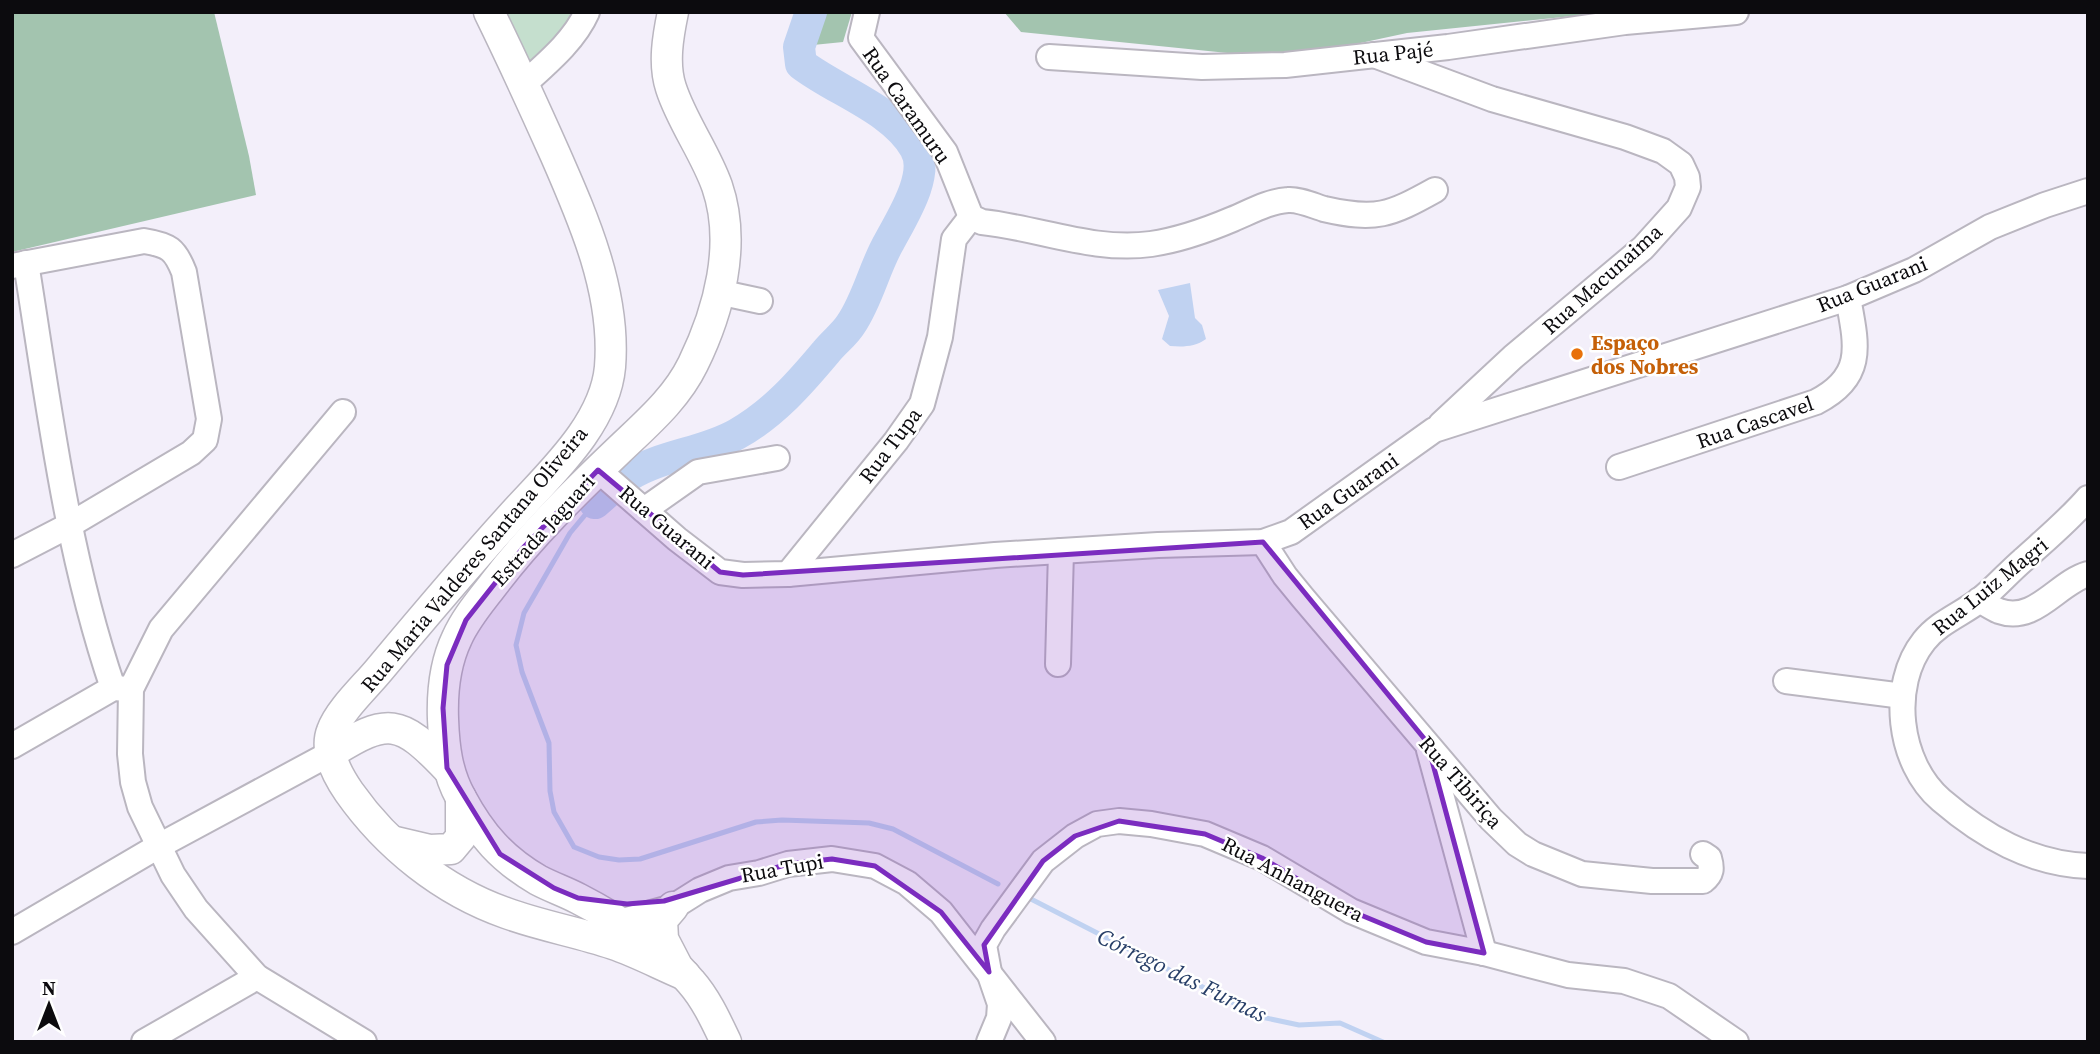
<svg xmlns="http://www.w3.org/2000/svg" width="2100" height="1054" font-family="'Source Serif 4',serif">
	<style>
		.green { fill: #c5dfce }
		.forest { fill: #a3c4af }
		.water { fill: #c0d2f1 }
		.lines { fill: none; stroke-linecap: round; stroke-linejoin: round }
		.stream { stroke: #c0d2f1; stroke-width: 5 }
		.river { stroke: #c0d2f1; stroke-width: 32 }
		.minor-casing { stroke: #bab6c0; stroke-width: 28 }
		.major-casing { stroke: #bab6c0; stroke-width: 33 }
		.minor { stroke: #fff; stroke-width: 24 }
		.major { stroke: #fff; stroke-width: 30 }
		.marked { fill: #7b2cbf; fill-opacity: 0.2; stroke: #7b2cbf; stroke-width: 5; stroke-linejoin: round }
		.food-dot { fill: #e8710a; stroke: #fff; stroke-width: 2.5 }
		.labels { text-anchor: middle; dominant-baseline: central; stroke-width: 5; stroke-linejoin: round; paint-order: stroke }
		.street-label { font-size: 21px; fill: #0c0b0e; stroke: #fff }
		.food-label { font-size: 21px; font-weight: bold; fill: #c56008; stroke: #fff; text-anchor: start }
		.water-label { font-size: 23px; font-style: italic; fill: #283f68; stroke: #fff }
	</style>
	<rect width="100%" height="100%" fill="#f3effa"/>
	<!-- green -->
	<path class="green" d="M506,12H571C566,37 549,49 529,63Z"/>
	<!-- forest -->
	<g class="forest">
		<polygon points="12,12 214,12 249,156 256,195 12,252"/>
		<polygon points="814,12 852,12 843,42 813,45 812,23"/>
		<polygon points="1004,12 1612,12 1407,33 1286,59 1021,32"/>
	</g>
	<!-- water -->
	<path class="water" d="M1190,283L1195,318L1202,325L1206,339C1195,347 1183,347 1170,346L1162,339L1169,316L1158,290Z"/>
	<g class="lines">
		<!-- stream -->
		<g class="stream">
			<polyline points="595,503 570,533 524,613 516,645 522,672 549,743 550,791 554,812 574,847 599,857 619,860 640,859 756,822 782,820 869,823 893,829 998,884"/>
			<polyline points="1027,897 1261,1017 1299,1025 1340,1023 1383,1042"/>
		</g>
		<!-- river -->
		<path class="river" d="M595,503C606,494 617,483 628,476C661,455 704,453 737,434C774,413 800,383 826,352C834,342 845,334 851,324C868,299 874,268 889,242C901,219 931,174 915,148C893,109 836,91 801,64L799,47L811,12"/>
		<!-- minor casing -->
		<g class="minor-casing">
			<g id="minor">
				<path d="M867,12L861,38L945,152L971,217L982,222C1039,228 1094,252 1151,244C1179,240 1207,230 1233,219C1250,212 1269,201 1288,200C1299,199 1314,206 1324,209C1376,221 1390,215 1435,190"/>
				<polyline points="1374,55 1492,99 1625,137 1663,151 1681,164 1687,177 1688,187 1679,208 1643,248 1513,357 1441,424"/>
				<polyline points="1049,57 1202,67 1285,65 1448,47 1625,22 1736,12"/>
				<path d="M524,84C547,63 574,41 587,12"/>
				<path d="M26,263C49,406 66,550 113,688"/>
				<path d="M12,266L144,241C169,245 175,249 184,272L209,419L205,440L191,453L68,526L12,555"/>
				<polyline points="718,292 760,301"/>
				<polyline points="343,412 161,629 131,689 130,754 133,782 140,807 173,875 196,909 257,977 364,1042"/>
				<path d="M1619,467L1816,402C1865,377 1857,346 1848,298"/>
				<polyline points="598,470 677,539 720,572 743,575 788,574 995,555 1158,545 1263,542 1291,532 1434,430 1848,298 1914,270 1990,227 2045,205 2088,191"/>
				<path d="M2088,498C2068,521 2045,540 2023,560C2008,573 1995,588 1980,600C1962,614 1939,622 1924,641C1889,685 1898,763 1941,800C1983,836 2031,864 2088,866"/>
				<polyline points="644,510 698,472 777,458"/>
				<path d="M1263,542L1285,576L1303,598L1491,819L1517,844L1533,854L1582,874L1652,881H1703C1712,874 1712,868 1709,858L1703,854"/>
				<polyline points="788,574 896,441 922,404 940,337 954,239 971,217"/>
				<path d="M1979,600C1985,603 1992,608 1999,611C2035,624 2057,583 2088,574"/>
				<polyline points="1058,664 1061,551"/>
				<polyline points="1786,681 1903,696"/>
				<polyline points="12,746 113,688 129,689"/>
				<polyline points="1429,750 1484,953"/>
				<polyline points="606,922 619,922 673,907 700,890 729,878 759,873 788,864 832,859 875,866 907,883 941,912 1043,1042"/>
				<polyline points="12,932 157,847 331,753"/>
				<polyline points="144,1042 257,977"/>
				<polyline points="989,1042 999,1018 1000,1004 989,972 984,945 993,929 1043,861 1075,836 1097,824 1119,821 1151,824 1205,834 1262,858 1351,911 1426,942 1484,953 1568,975 1624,981 1669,996 1736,1042"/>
			</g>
		</g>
		<!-- major casing -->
		<g class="major-casing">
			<g id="major">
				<path d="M489,12C512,59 534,107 555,154C584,220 616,293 610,367C605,422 555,469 520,507C471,560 425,615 379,670C365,687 339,711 332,731C324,751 338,776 349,792C387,846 443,891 506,913C541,926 578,932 613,944C637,952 661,965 685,975"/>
				<path d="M673,12C668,36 663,64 671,88C682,122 705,152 717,186C737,244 719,311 693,364C676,399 646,424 619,450C574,493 530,536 493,585C480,602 466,618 457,638C445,663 442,691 443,719C444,747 447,773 461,798C481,835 502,859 538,880C551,887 566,892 579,899C616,918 664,949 691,982C706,999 716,1021 726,1042"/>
				<path d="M331,753C388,717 400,719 447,768"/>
				<polyline points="396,842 430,850 451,849 461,837 461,798"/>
				<polyline points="673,907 662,920 663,939 677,966"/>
			</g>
		</g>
		<!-- minor -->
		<use href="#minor" class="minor"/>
		<!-- major -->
		<use href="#major" class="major"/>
	</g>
	<!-- marked area -->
	<path class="marked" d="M598,470L720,572L743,575L1263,542L1427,742L1484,953L1426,942L1351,911L1262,858L1205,834L1119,821L1075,836L1043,861L984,945L989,972L941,912L875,866L832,859L788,864L664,901L627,904L578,898L554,888L500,854L447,768L443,708L447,665L466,620L522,549Z"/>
	<!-- markers -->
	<circle class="food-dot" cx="1577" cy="354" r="7"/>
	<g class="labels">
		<!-- street labels -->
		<g class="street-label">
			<text transform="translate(1393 53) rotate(-6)">Rua Pajé</text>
			<text transform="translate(907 105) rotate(55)">Rua Caramuru</text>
			<text transform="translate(1602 279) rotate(-42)">Rua Macunaima</text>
			<text transform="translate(1872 284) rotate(-22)">Rua Guarani</text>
			<text transform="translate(1755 422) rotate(-19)">Rua Cascavel</text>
			<text transform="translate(890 445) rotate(-53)">Rua Tupa</text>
			<text transform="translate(1348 491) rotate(-35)">Rua Guarani</text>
			<text transform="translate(667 527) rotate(40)">Rua Guarani</text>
			<text transform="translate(543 530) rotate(-48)">Estrada Jaguari</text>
			<text transform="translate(474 559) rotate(-50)">Rua Maria Valderes Santana Oliveira</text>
			<text transform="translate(1990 586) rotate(-39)">Rua Luiz Magri</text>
			<text transform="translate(1461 782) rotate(49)">Rua Tibiriça</text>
			<text transform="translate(782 868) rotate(-10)">Rua Tupi</text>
			<text transform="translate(1293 879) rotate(28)">Rua Anhanguera</text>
		</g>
		<!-- food labels -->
		<g class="food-label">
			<text x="1591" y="342">Espaço<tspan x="1591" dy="24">dos Nobres</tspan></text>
		</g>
		<!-- water labels -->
		<g class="water-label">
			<text transform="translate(1182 975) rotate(26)">Córrego das Furnas</text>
		</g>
	</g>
	<!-- border -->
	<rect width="2100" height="1054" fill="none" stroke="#0c0b0e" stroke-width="28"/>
	<!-- north arrow -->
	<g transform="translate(49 1005)" stroke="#ffffff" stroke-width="5" paint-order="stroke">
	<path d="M0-5L12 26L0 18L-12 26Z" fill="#0c0b0e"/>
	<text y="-10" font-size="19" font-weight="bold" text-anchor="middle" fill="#0c0b0e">N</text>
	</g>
</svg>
